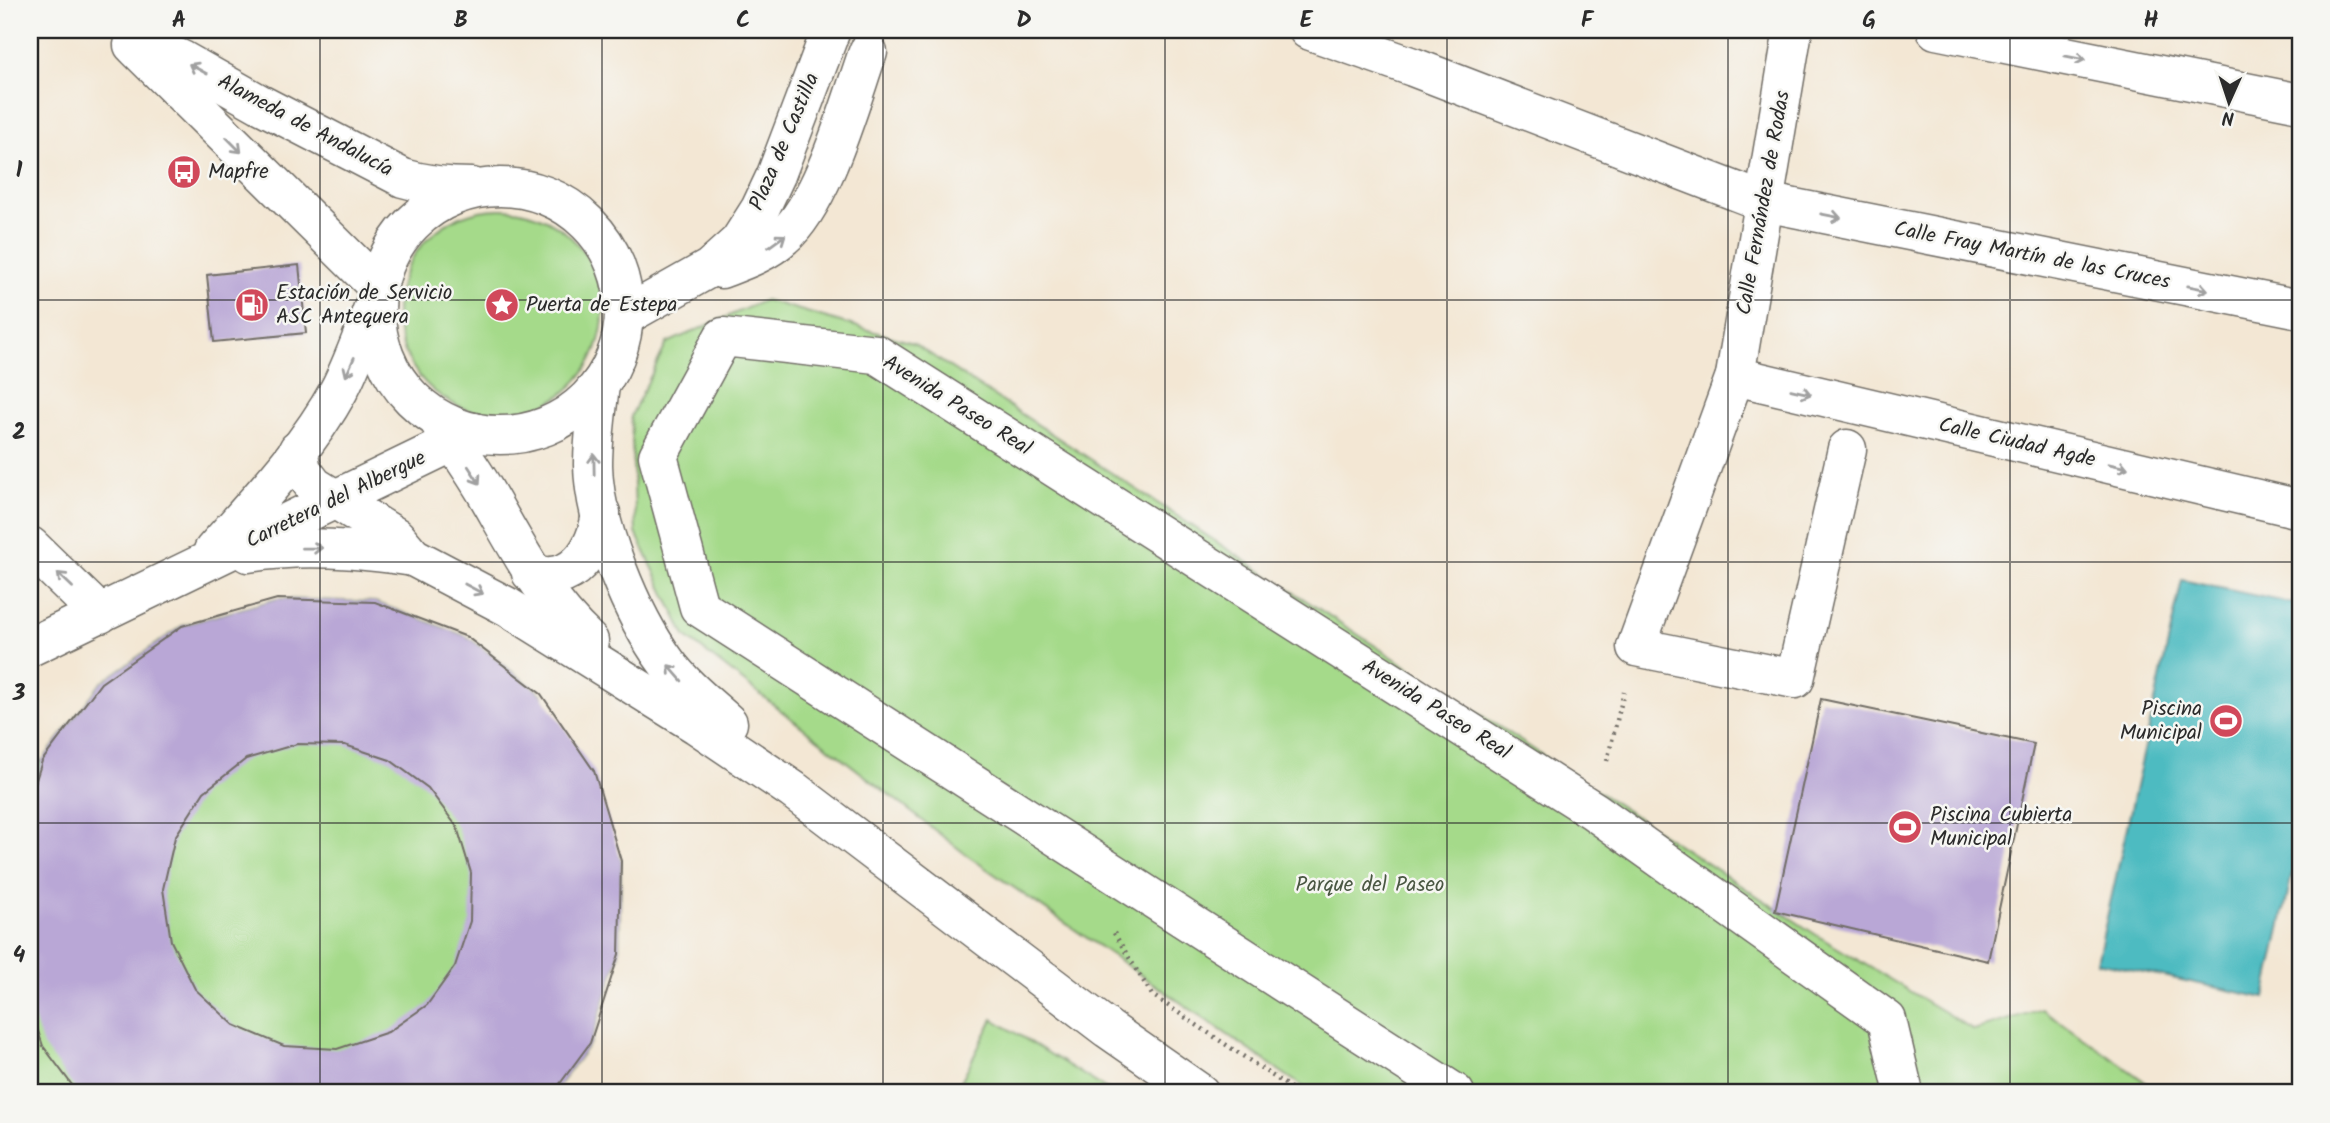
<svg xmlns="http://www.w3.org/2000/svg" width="2330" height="1123" font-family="Kalam,sans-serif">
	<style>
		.green { fill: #a5da8a; stroke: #68825a; stroke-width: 2 }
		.water { fill: #4dbbc1; stroke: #3c7376; stroke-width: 2 }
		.building { fill: #b9a7d6; fill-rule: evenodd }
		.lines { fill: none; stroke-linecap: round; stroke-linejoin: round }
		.minor-casing { stroke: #716d66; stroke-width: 41 }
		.path { stroke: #716d66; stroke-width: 4.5; stroke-dasharray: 2 5; stroke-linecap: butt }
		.minor { stroke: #fff; stroke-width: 38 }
		.oneway { stroke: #a0a0a0 }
		.grid { fill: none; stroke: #2b2b2b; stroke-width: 2; stroke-opacity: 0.55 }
		.labels { text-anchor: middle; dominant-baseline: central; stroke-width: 5; stroke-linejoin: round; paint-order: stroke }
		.street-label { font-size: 21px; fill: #2b2b2b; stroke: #f6f6f2 }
		.poi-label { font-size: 21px; fill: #2b2b2b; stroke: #f6f6f2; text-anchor: start }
		.park-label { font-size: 21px; fill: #4a5743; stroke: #f6f6f2 }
		.neatline { fill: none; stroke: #2b2b2b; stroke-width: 2.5 }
		.grid-label { font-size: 23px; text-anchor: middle; font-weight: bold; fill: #2b2b2b }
	</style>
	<rect width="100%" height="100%" fill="#f6f6f2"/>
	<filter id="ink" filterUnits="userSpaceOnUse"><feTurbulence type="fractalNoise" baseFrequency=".0143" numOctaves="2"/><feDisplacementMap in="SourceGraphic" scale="14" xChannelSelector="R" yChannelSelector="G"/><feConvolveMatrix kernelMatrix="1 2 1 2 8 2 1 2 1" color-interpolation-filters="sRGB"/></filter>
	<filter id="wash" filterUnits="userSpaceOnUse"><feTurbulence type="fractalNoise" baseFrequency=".00686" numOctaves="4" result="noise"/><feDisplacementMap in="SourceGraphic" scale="28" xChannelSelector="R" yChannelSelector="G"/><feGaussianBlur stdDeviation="1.57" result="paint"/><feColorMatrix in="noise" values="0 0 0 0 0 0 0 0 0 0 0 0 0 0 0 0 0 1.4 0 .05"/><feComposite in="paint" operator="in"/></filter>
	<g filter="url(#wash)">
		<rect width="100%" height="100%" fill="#f3e7d4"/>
		<!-- green -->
		<g class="green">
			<circle cx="500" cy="312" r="103"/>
			<polygon points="765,300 913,343 1818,936 1974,1030 2042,1009 2161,1093 1312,1093 968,856 685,636 636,533 631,416 667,343"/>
			<polygon points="277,599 375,602 467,637 541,694 621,861 619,954 590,1043 553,1093 30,1093 30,763 42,761 101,683 182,626"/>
			<polygon points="993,1019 1113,1093 955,1093"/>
		</g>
		<!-- water -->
		<polygon class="water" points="2182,580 2300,605 2300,837 2265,998 2097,962"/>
		<g id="blocks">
			<!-- building -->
			<g class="building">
				<polygon points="299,265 306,333 214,342 207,275"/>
				<path d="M277,599L375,602L467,637L541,694L594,771L621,861L619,954L590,1043L553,1093H78L43,1046L30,1007V799L42,761L101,683L182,626ZM297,744L345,745L390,760L428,788L457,827L471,873L470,921L455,966L427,1005L388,1032L337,1049L284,1046L234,1025L195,989L171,941L163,889L175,837L204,792L246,759Z"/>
				<polygon points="1821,699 2034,744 1988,961 1775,911"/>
			</g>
		</g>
	</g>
	<g filter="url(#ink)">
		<use href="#blocks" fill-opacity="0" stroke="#716d66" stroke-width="2"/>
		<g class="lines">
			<!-- minor casing -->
			<g class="minor-casing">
				<g id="minor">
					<polyline points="1308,30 1413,67 1764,202 2300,309"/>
					<polyline points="1793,30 1735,376 1636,647 1795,679 1847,449"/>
					<polyline points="1936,30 2300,103"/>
					<path d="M133,45L154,47L182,60L260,104L403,178C426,185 447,187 472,187"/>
					<polyline points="137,49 377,286"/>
					<circle cx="500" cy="311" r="124"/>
					<path d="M721,269C742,261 766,253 783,237C823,203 850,103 868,52"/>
					<polyline points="625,316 710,268 739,242 760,209 776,175 831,30"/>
					<polyline points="1735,376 2300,509"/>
					<path d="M600,385C597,411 593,438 593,465C594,524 632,616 667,663C684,686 707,704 728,723"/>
					<path d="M440,423C455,445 471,467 485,491C516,544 542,598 589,641"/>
					<polyline points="298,450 302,470 314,486 396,537 413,557 508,607 697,725 793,790 1108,1029 1200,1093"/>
					<polyline points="30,546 100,614"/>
					<path d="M213,551C258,500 306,450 339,390C353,363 363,334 374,305"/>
					<path d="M248,553C304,544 358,549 413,557"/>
					<path d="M531,573C573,588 596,549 601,513"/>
					<polyline points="30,647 474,432"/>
					<polyline points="1455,1093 699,607 658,456 723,337 876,354 1594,811 1887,1020 1904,1093"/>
				</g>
			</g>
			<!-- path -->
			<g class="path">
				<polyline points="1607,761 1624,692"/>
				<polyline points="1114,933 1152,995 1298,1093"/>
			</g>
			<!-- minor -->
			<use href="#minor" class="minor"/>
		</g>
		<!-- one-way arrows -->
		<defs><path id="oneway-shaft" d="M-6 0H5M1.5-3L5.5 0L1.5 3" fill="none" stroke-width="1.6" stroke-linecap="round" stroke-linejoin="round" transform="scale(1.75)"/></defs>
		<g class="oneway">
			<use href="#oneway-shaft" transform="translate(2075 58) rotate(11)"/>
			<use href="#oneway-shaft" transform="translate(198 69) rotate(-151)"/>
			<use href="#oneway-shaft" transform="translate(234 145) rotate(45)"/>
			<use href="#oneway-shaft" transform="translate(1831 216) rotate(11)"/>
			<use href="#oneway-shaft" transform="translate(777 241) rotate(-36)"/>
			<use href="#oneway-shaft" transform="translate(2198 288) rotate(11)"/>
			<use href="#oneway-shaft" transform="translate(350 367) rotate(114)"/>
			<use href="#oneway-shaft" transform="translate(1801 392) rotate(13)"/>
			<use href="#oneway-shaft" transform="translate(594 464) rotate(-91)"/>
			<use href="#oneway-shaft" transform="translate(2118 466) rotate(13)"/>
			<use href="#oneway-shaft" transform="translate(474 475) rotate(57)"/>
			<use href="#oneway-shaft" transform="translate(312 548) rotate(-1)"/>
			<use href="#oneway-shaft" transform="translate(65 580) rotate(-136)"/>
			<use href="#oneway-shaft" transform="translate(474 589) rotate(28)"/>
			<use href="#oneway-shaft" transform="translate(675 673) rotate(-131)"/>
		</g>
	</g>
	<!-- grid -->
	<path class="grid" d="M320,30V1093M602,30V1093M883,30V1093M1165,30V1093M1447,30V1093M1728,30V1093M2010,30V1093M30,300H2300M30,562H2300M30,823H2300"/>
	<!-- icons -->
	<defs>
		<g id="bus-disc" transform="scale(1.75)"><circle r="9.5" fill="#d1495b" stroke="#f6f6f2"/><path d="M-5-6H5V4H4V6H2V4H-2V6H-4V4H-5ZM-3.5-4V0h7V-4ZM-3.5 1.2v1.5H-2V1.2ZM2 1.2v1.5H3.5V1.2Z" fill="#fff"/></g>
		<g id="fuel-disc" transform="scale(1.75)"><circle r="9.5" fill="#d1495b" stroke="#f6f6f2"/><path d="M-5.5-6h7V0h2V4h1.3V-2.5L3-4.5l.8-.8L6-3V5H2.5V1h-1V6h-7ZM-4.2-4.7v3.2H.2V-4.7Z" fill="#fff"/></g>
		<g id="sight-disc" transform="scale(1.75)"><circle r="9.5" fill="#d1495b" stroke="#f6f6f2"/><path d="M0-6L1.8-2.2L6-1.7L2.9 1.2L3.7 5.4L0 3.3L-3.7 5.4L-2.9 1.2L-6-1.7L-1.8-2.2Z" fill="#fff"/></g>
		<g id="stadium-disc" transform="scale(1.75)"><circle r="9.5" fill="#d1495b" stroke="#f6f6f2"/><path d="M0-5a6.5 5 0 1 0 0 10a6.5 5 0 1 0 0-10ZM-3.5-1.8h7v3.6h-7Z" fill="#fff"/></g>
	</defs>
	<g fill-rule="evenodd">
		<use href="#bus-disc" x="184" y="172"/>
		<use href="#fuel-disc" x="252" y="305"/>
		<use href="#sight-disc" x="502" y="305"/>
		<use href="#stadium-disc" x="2226" y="721"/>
		<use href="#stadium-disc" x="1905" y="827"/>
	</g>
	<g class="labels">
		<!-- street labels -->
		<g class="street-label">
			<text transform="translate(305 126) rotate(28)">Alameda de Andalucía</text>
			<text transform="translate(785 142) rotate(-67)">Plaza de Castilla</text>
			<text transform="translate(1764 203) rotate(-80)">Calle Fernández de Rodas</text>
			<text transform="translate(2032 256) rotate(11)">Calle Fray Martín de las Cruces</text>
			<text transform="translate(957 406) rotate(32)">Avenida Paseo Real</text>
			<text transform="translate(2017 443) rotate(13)">Calle Ciudad Agde</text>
			<text transform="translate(336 500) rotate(-26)">Carretera del Albergue</text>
			<text transform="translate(1436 710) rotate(32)">Avenida Paseo Real</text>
		</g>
		<!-- poi labels -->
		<g class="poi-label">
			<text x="208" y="172">Mapfre</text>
			<text x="276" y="293">Estación de Servicio<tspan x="276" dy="24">ASC Antequera</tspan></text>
			<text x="526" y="305">Puerta de Estepa</text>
			<text x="2202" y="709" text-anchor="end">Piscina<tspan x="2202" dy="24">Municipal</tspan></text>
			<text x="1930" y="815">Piscina Cubierta<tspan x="1930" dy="24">Municipal</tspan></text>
		</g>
		<!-- park labels -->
		<g class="park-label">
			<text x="1370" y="885">Parque del Paseo</text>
		</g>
	</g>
	<!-- margin -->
	<rect width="2330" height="1123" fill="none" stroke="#f6f6f2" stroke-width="77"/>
	<!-- north arrow -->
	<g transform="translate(2229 102) rotate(183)" stroke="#f6f6f2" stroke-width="5" paint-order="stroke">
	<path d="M0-5L12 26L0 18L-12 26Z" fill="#2b2b2b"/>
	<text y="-10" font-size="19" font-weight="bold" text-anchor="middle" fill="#2b2b2b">N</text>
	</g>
	<rect x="38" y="38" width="2254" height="1046" class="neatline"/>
	<g class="grid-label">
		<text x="179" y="27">A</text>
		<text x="461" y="27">B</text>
		<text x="743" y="27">C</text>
		<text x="1024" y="27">D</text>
		<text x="1306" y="27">E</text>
		<text x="1587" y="27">F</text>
		<text x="1869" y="27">G</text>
		<text x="2151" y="27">H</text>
		<text x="19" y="177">1</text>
		<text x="19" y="439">2</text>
		<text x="19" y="700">3</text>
		<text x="19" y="962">4</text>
	</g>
</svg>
